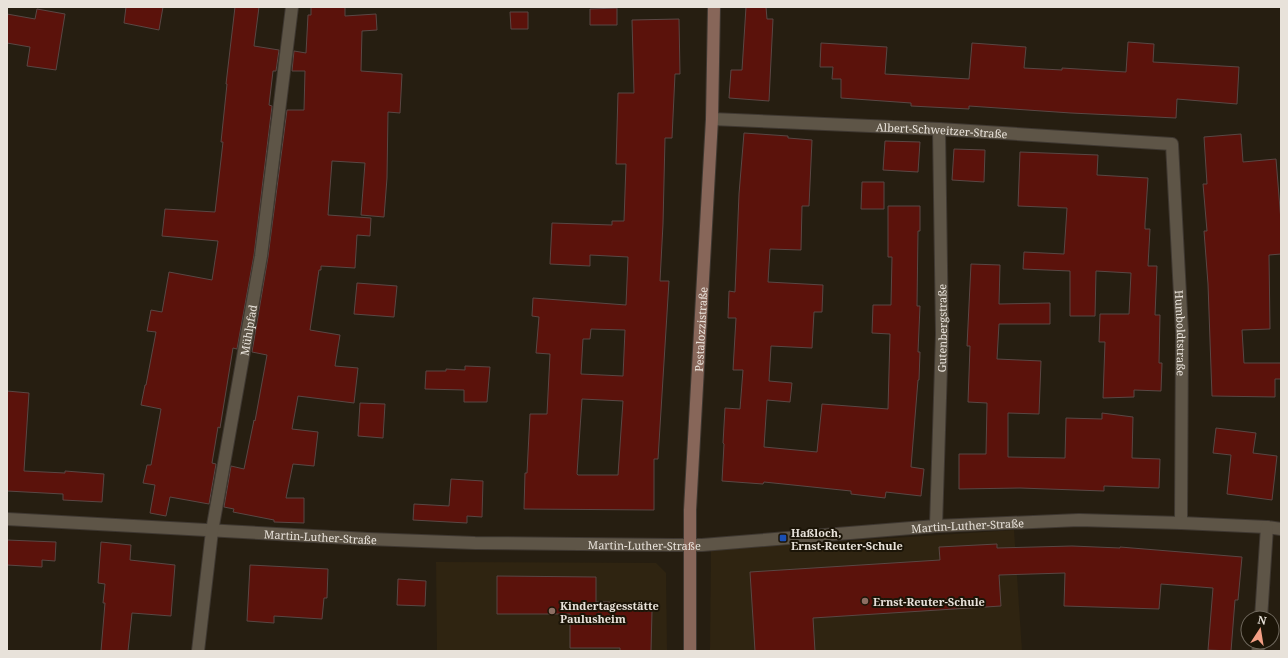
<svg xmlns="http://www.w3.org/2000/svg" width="1288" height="658" font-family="'Noto Serif',serif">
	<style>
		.built { fill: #2f2411 }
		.building { fill: #5b120b; stroke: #594744; fill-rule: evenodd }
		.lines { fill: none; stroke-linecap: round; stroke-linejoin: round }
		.street-casing { stroke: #3f3831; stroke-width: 14 }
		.secondary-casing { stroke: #3f3831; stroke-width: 14 }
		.street { stroke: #5e5547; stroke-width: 12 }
		.secondary { stroke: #876659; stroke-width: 12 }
		.transit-dot { fill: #1a4fb4; stroke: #1c1508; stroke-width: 1.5 }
		.education-dot { fill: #8d6e63; stroke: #1c1508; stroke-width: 1.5 }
		.labels { text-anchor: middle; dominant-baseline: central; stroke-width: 4; stroke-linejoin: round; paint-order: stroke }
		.street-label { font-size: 11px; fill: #e8e2da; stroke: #1c1508 }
		.poi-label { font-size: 11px; font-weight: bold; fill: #e8e2da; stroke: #1c1508; text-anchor: start }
	</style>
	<rect width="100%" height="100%" fill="#261e11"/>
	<!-- built -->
	<g class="built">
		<polygon points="1014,530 1022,651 710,651 711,550"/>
		<polygon points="436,562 656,563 666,573 667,651 437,651"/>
	</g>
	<!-- building -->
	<g class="building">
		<polygon points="126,7 163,7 159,30 124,23"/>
		<polygon points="235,7 259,7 254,46 279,50 276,71 273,71 269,105 272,106 254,255 237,349 233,348 220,428 218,427 212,463 216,464 209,504 170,497 166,516 150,513 155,485 143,483 147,465 151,465 161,409 141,405 145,385 146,385 156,332 147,331 151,310 162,312 169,272 212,280 218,241 162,236 165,209 215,212 223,142 221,142 227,84 226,84"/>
		<polygon points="311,7 345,7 345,16 376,14 377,30 362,31 361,71 402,74 400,113 388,112 387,178 384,217 361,215 365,163 332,161 328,215 371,218 370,236 357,235 355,268 321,266 321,270 319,270 310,330 340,335 335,366 358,368 354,403 298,396 292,429 318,432 314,466 293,464 286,498 304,498 304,523 274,522 274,520 233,512 234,509 224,507 231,466 244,469 254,420 255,421 267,355 252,352 268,257 287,110 304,110 305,71 292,71 294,51 306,53 308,15 311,15"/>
		<polygon points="746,7 766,7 767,19 773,19 769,101 729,98 731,70 742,70"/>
		<polygon points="617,8 617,25 590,25 590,9"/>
		<polygon points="37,9 65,14 56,70 27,66 30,47 7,43 7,14 35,19"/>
		<polygon points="510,12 528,12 528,29 511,29"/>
		<path d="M679,19L680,74H675L672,138H665L663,224L660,281H669L658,459H654V510L524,509L525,473H527L530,414H547L550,354L536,353L539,317L532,316L533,298L626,305L628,257L590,255V266L550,264L552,223L612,225V221H624L626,164H616L618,93H634L632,20ZM591,329L625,330L623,376L581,374L583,339H590ZM582,399L623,401L618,475H578L577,474Z"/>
		<polygon points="1128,42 1154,44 1153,62 1239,67 1237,104 1177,99 1176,118 1071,113 969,106 969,109 911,106 911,103 841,98 841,79 832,79 833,67 820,67 821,43 887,47 885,74 969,79 972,43 1026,47 1024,68 1062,70 1062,68 1126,72"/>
		<polygon points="744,133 788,136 788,138 812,140 809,206 802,206 801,250 770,249 768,282 823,285 822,312 814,312 812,348 771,346 769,381 792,383 790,402 767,400 764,447 817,452 822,404 888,409 890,334 872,333 873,305 891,305 892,257 888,257 888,206 920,206 920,231 918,231 917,306 920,306 918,352 920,352 919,380 918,380 911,467 924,469 921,496 886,492 885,498 851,494 851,491 764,482 763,484 722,481 724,444 723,443 725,408 740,409 743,370 733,370 736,318 728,318 729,291 735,292 739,194"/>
		<polygon points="1241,134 1243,162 1276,159 1281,221 1281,254 1269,255 1270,329 1242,330 1244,363 1281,363 1281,379 1275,379 1275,397 1212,396 1208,284 1204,231 1207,231 1203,184 1207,184 1204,137"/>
		<polygon points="885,141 920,142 918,172 883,170"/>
		<polygon points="954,149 985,150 984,182 952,180"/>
		<polygon points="1020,152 1098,155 1097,175 1148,178 1145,224 1145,229 1150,229 1148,266 1157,266 1155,315 1160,315 1159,363 1162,363 1161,391 1134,390 1134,397 1103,398 1105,342 1099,342 1100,314 1129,314 1131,273 1096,271 1095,316 1070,316 1070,271 1023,269 1024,252 1064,254 1067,208 1018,206"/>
		<polygon points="862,182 884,182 884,209 861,209"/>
		<polygon points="971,264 1000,265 999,304 1050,303 1050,324 999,324 997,359 1041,361 1039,414 1008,413 1008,457 1065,458 1066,418 1102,419 1102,413 1133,417 1132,458 1160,459 1159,488 1104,486 1104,491 1020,488 959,489 959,454 986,454 987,403 968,402 970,346 967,346"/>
		<polygon points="357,283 397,286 394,317 354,314"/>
		<polygon points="465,366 490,367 487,402 464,402 464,390 425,389 426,371 446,371 446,369 465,370"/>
		<polygon points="7,391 29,393 24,471 65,473 65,471 104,474 102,502 63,500 63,494 7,491"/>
		<polygon points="360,403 385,404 383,438 358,436"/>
		<polygon points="1216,428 1256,433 1253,453 1277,456 1272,500 1227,494 1231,455 1213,453"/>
		<polygon points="451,479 483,481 482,517 467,516 467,523 413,520 414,504 449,506"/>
		<polygon points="7,540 56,542 55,561 42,560 42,567 7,565"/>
		<polygon points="101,542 131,545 130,560 175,565 171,616 132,613 128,651 101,651 105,603 103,603 105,584 98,583"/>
		<polygon points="997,544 997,548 1072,546 1120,548 1120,547 1242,557 1238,600 1235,600 1231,651 1208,650 1213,588 1161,584 1159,609 1064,606 1065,573 999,575 1001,606 813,618 815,651 755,651 750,572 940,560 939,547"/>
		<polygon points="250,565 328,569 327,598 324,598 322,619 274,616 274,623 247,621"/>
		<polygon points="497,576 596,577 596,602 610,602 610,610 652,611 651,651 620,651 620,648 570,648 570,614 497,614"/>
		<polygon points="398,579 426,581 425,606 397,605"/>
	</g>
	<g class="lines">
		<!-- street casing -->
		<g class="street-casing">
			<g id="street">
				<path id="s1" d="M712,119L939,129L1172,144L1182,332L1181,523"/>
				<path id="s2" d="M7,519L368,539L475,543L674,545H702L936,526L1079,520L1181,523L1267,527L1281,529"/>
				<path id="s3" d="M936,526L942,334L939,129"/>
				<polyline points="1261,618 1267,527"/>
				<path id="s4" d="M198,651L212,531L261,256L292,7"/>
				<polyline points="1258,651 1259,642"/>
			</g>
		</g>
		<!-- secondary casing -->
		<g class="secondary-casing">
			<g id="secondary">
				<path id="s5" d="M690,651V510L712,119L714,7"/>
			</g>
		</g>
		<!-- street -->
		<use href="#street" class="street"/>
		<!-- secondary -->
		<use href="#secondary" class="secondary"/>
	</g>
	<!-- markers -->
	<rect class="transit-dot" x="779" y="534" width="8" height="8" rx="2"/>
	<g class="education-dot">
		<circle cx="865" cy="601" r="4"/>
		<circle cx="552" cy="611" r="4"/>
	</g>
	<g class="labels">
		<!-- street labels -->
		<g class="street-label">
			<text stroke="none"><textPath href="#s1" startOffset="230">Albert-Schweitzer-Straße</textPath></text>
			<text stroke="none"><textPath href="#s3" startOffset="198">Gutenbergstraße</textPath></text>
			<text stroke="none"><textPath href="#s5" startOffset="322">Pestalozzistraße</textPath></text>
			<text stroke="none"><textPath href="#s4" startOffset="325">Mühlpfad</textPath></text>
			<text stroke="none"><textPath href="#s1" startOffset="650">Humboldtstraße</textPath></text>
			<text stroke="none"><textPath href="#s2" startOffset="962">Martin-Luther-Straße</textPath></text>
			<text stroke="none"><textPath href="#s2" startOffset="314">Martin-Luther-Straße</textPath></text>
			<text stroke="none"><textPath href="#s2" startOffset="638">Martin-Luther-Straße</textPath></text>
		</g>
		<!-- poi labels -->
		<g class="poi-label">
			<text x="791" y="532">Haßloch,<tspan x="791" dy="13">Ernst-Reuter-Schule</tspan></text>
			<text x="873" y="601">Ernst-Reuter-Schule</text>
			<text x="560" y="605">Kindertagesstätte<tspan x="560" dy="13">Paulusheim</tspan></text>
		</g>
	</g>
	<!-- border -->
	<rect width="1288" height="658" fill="none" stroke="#e8e2da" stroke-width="16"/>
	<!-- north arrow -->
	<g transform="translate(1260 630) rotate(12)"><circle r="19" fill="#1c1508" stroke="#6e675c"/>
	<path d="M0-3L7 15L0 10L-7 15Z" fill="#f39f85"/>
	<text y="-6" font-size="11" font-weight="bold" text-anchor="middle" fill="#e8e2da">N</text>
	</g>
</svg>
